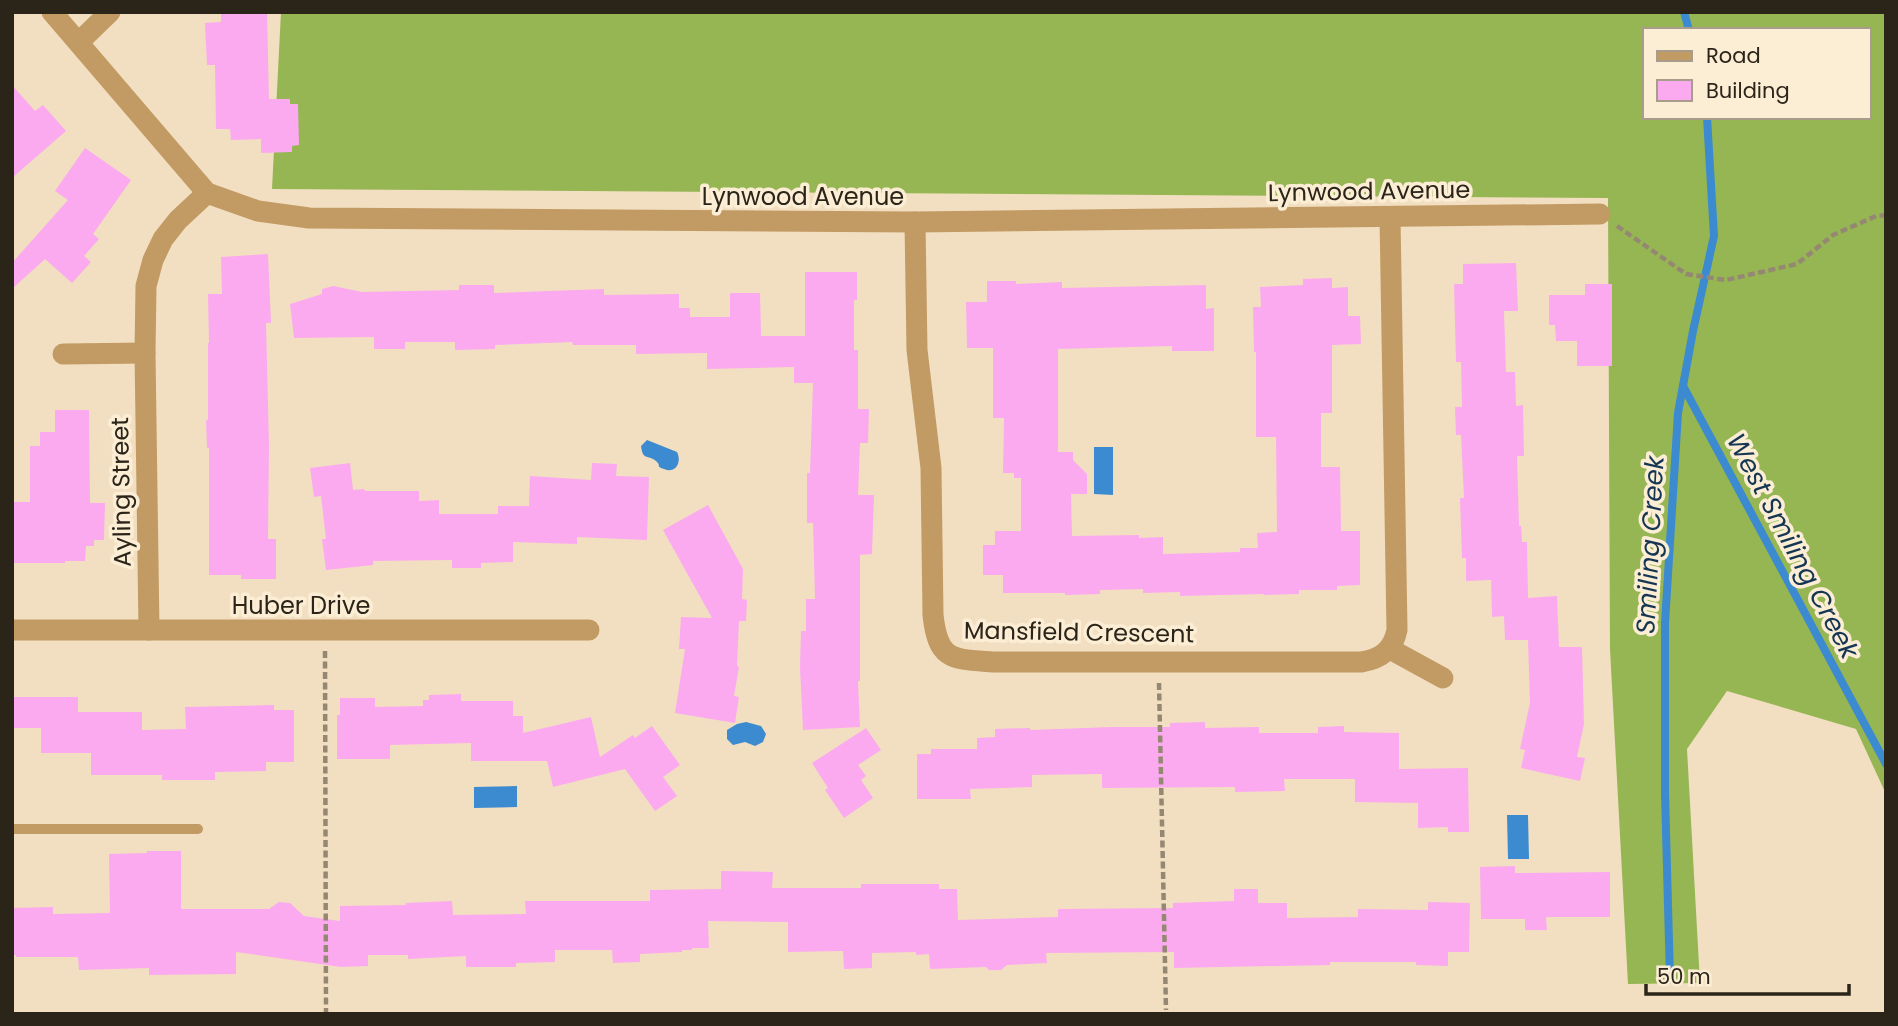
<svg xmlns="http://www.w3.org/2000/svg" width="1898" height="1026" font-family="Poppins,sans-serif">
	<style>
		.forest { fill: #96b553; fill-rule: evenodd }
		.water { fill: #3c8acf }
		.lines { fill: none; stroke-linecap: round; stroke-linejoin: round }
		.stream { stroke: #3c8acf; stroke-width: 8 }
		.building { fill: #fbaaf0 }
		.path { stroke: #958873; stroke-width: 4.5; stroke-dasharray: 7 3.5; stroke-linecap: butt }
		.service { stroke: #c29b64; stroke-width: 10 }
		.minor { stroke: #c29b64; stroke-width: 21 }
		.labels { text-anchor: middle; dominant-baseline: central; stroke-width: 7; stroke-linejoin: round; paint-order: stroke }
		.street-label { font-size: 24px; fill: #2b2419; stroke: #fcedd5 }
		.water-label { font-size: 26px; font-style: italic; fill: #153652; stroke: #fcedd5 }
	</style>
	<rect width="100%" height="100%" fill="#f2dfc1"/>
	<!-- forest -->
	<path class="forest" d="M281,12H1886V794L1856,729L1727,691L1687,749L1700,983L1628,984L1610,649L1608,198L272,189ZM1644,30H1868V117H1644Z"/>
	<!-- water -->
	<g class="water">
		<path d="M647,440L677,452C682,462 676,474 664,469C655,466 662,466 656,461C647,454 643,461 641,446Z"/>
		<polygon points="1094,447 1113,447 1113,495 1094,494"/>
		<polygon points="746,722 761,726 766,734 763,742 755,746 745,742 733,745 727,739 727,730 737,724"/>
		<polygon points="517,786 517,807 474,808 474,787"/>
		<polygon points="1507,815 1528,815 1529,859 1508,859"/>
	</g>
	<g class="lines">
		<!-- stream -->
		<g class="stream">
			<polyline points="1684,12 1689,30"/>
			<polyline points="1683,386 1886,764"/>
			<polyline points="1670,979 1665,794 1665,623 1678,413 1693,331 1714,236 1707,117"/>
		</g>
	</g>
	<!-- building -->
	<g class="building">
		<polygon points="221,12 267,12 269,99 290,99 290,104 298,104 299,145 292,146 292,152 261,153 261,139 231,140 230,129 216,129 215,65 207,65 205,23 221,22"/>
		<polygon points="12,85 35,111 43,105 66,131 12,178"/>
		<polygon points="85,148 131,180 93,234 99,239 84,256 91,262 72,283 45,259 12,289 12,263 68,200 55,191"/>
		<polygon points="268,254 271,323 266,323 269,446 268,539 276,539 276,579 241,579 241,575 209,575 209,448 207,448 206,420 208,420 208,343 209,343 208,294 222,294 221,257"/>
		<polygon points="1516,263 1518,311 1504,311 1506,372 1515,372 1516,406 1523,405 1524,456 1517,456 1519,526 1521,526 1522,542 1527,542 1528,598 1557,596 1559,647 1582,647 1584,724 1577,757 1585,758 1580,781 1521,768 1525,750 1520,749 1530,703 1528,640 1505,640 1504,616 1492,617 1491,580 1466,581 1466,558 1462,558 1460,498 1464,498 1461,435 1456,435 1455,407 1462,407 1461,362 1456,362 1454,284 1463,284 1463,264"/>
		<polygon points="805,272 857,272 857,300 854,300 854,350 858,350 858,409 869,409 868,443 860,443 858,495 874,495 872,554 860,555 860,681 858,681 860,727 803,730 800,667 801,631 806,631 806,599 815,599 813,523 807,523 807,473 810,473 813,383 794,383 794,367 707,369 707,353 636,354 636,345 573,345 572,342 495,345 495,349 455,350 455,342 405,342 405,349 374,349 374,337 294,338 290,304 322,294 322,289 333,286 362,292 459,290 459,285 494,285 494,293 604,289 604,295 679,294 679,308 690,308 690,317 730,317 730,293 760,293 761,336 805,336"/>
		<polygon points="1332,278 1332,288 1348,287 1348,316 1360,316 1361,344 1332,345 1332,413 1321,413 1321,467 1340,467 1341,531 1360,531 1360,585 1337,586 1337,590 1299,590 1299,594 1264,595 1264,594 1180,596 1180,592 1143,593 1143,589 1100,590 1100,594 1065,595 1065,593 1003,593 1003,575 983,575 983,545 995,545 995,531 1021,531 1021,478 1014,478 1014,473 1003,473 1004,418 993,418 993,348 967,348 966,302 987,302 987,281 1016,281 1016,284 1062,282 1062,288 1206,285 1206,309 1214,308 1214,351 1172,351 1172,346 1058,349 1058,452 1073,452 1073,460 1087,474 1087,494 1071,494 1072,536 1139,535 1139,538 1163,537 1163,554 1240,552 1240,548 1258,548 1257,533 1277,532 1276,437 1256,437 1256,352 1254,352 1253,307 1261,307 1260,287 1303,285 1303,279"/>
		<polygon points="1585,284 1612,284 1612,366 1577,366 1577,341 1556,341 1555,325 1549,325 1549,295 1585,295"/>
		<polygon points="55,410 89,410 90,503 105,503 104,540 94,540 94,546 86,546 85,561 65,561 65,563 12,563 12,502 30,502 30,446 40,446 40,432 55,432"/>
		<polygon points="350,463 353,490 364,489 365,491 419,491 419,501 439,500 439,514 498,514 498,506 529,506 530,476 591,480 592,463 617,464 616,476 649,477 647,540 577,537 577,544 513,542 513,562 481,563 481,568 452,568 452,560 373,561 373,565 326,570 322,539 326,539 321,496 314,497 310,468"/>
		<polygon points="708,505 743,569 742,599 747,600 746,621 739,621 737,666 739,667 734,696 739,697 735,723 675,713 685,649 679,649 681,617 712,618 663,530"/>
		<polygon points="461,694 461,701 513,701 513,716 523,716 523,733 591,717 600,757 633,735 635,738 652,726 680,765 663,777 677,796 655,811 625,769 553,787 547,761 471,761 471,743 390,745 390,759 337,759 337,715 340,715 340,698 375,698 375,707 423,706 423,700 429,700 429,695"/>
		<polygon points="13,697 78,697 78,712 142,712 142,730 186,729 185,707 274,705 274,710 294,710 294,762 266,762 266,771 215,772 215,780 162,780 162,775 91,775 91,753 41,753 41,728 13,728"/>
		<polygon points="1205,722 1205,728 1259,727 1259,733 1318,733 1318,727 1344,726 1344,732 1399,733 1399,769 1468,768 1469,832 1448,832 1448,827 1418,828 1418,803 1355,802 1355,779 1284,779 1285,791 1235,792 1235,787 1102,788 1102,774 1032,775 1032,787 970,789 971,799 917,799 917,754 931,754 931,749 977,749 977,738 995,737 995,729 1030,728 1030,730 1112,727 1170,727 1170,723"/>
		<polygon points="866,728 881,750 858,765 866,776 861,780 873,798 844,818 825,790 828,788 812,763"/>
		<polygon points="147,851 181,851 181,909 269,909 279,902 290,903 304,916 340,921 340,906 406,905 406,903 452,901 453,915 526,914 525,901 650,901 650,890 721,889 721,871 773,872 772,888 861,888 861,884 939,884 939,889 957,889 958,920 1058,917 1058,909 1173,908 1173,903 1234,901 1234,889 1258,889 1258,903 1287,903 1287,918 1358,917 1358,909 1428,910 1428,902 1470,903 1469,952 1448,952 1448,966 1416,965 1416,962 1330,962 1330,965 1174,968 1174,952 1046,953 1047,963 1007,965 1001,970 989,970 986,967 930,969 929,954 916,955 916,952 872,953 872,968 844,969 843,951 788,952 788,922 708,921 709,948 692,948 692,950 682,950 682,952 640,954 640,962 613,963 612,950 555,950 555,962 516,963 516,967 466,967 466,956 408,959 408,955 368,955 368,966 341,967 236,952 236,974 149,975 149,968 79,970 78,957 16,957 16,955 12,955 12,908 53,907 53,914 110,913 109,854 147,853"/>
		<polygon points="1515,866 1515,873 1610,872 1610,917 1546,917 1547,930 1525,930 1525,919 1481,919 1480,867"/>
	</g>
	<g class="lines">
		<!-- path -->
		<g class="path">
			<polyline points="1617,226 1686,274 1726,280 1797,264 1833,235 1876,216 1886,215"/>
			<polyline points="325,651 326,1014"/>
			<polyline points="1159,683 1166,1010"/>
		</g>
		<!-- service -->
		<polyline class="service" points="12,829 198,829"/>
		<!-- minor -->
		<g class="minor">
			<polyline points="52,12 207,193 258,211 309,218 915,222 1600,214"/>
			<polyline points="79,42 110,12"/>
			<path d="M915,222L917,350L931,468L933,615C938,661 952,659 993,662H1361C1381,659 1393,650 1397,630L1390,217"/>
			<polyline points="63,354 145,353"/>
			<polyline points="12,630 589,630"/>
			<polyline points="149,630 145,353 146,286 153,260 163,239 178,220 207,193"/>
			<polyline points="1390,649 1443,678"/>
		</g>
	</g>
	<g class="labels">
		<!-- street labels -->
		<g class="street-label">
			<text transform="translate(1369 191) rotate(-1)">Lynwood Avenue</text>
			<text x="803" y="196">Lynwood Avenue</text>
			<text transform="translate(121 492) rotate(-91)">Ayling Street</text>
			<text x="301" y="605">Huber Drive</text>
			<text transform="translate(1079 632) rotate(1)">Mansfield Crescent</text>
		</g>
		<!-- water labels -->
		<g class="water-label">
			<text transform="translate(1650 545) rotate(-87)">Smiling Creek</text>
			<text transform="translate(1793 546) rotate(62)">West Smiling Creek</text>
		</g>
	</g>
	<!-- border -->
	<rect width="1898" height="1026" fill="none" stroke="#2b2419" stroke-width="28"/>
	<!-- legend -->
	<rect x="1643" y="28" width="228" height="91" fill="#fcedd5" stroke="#a89d8a" stroke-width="2"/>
	<rect x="1657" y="51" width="35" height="10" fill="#c29b64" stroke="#a89d8a" stroke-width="2"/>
	<text x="1706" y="63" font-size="21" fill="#2b2419">Road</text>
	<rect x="1657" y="80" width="35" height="21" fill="#fbaaf0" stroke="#a89d8a" stroke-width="2"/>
	<text x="1706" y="98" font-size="21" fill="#2b2419">Building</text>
	<!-- scale -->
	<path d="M1646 984v10h203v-10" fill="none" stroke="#2b2419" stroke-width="3.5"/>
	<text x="1657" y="984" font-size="21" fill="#2b2419" stroke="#fcedd5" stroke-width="5" paint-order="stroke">50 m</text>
</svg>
